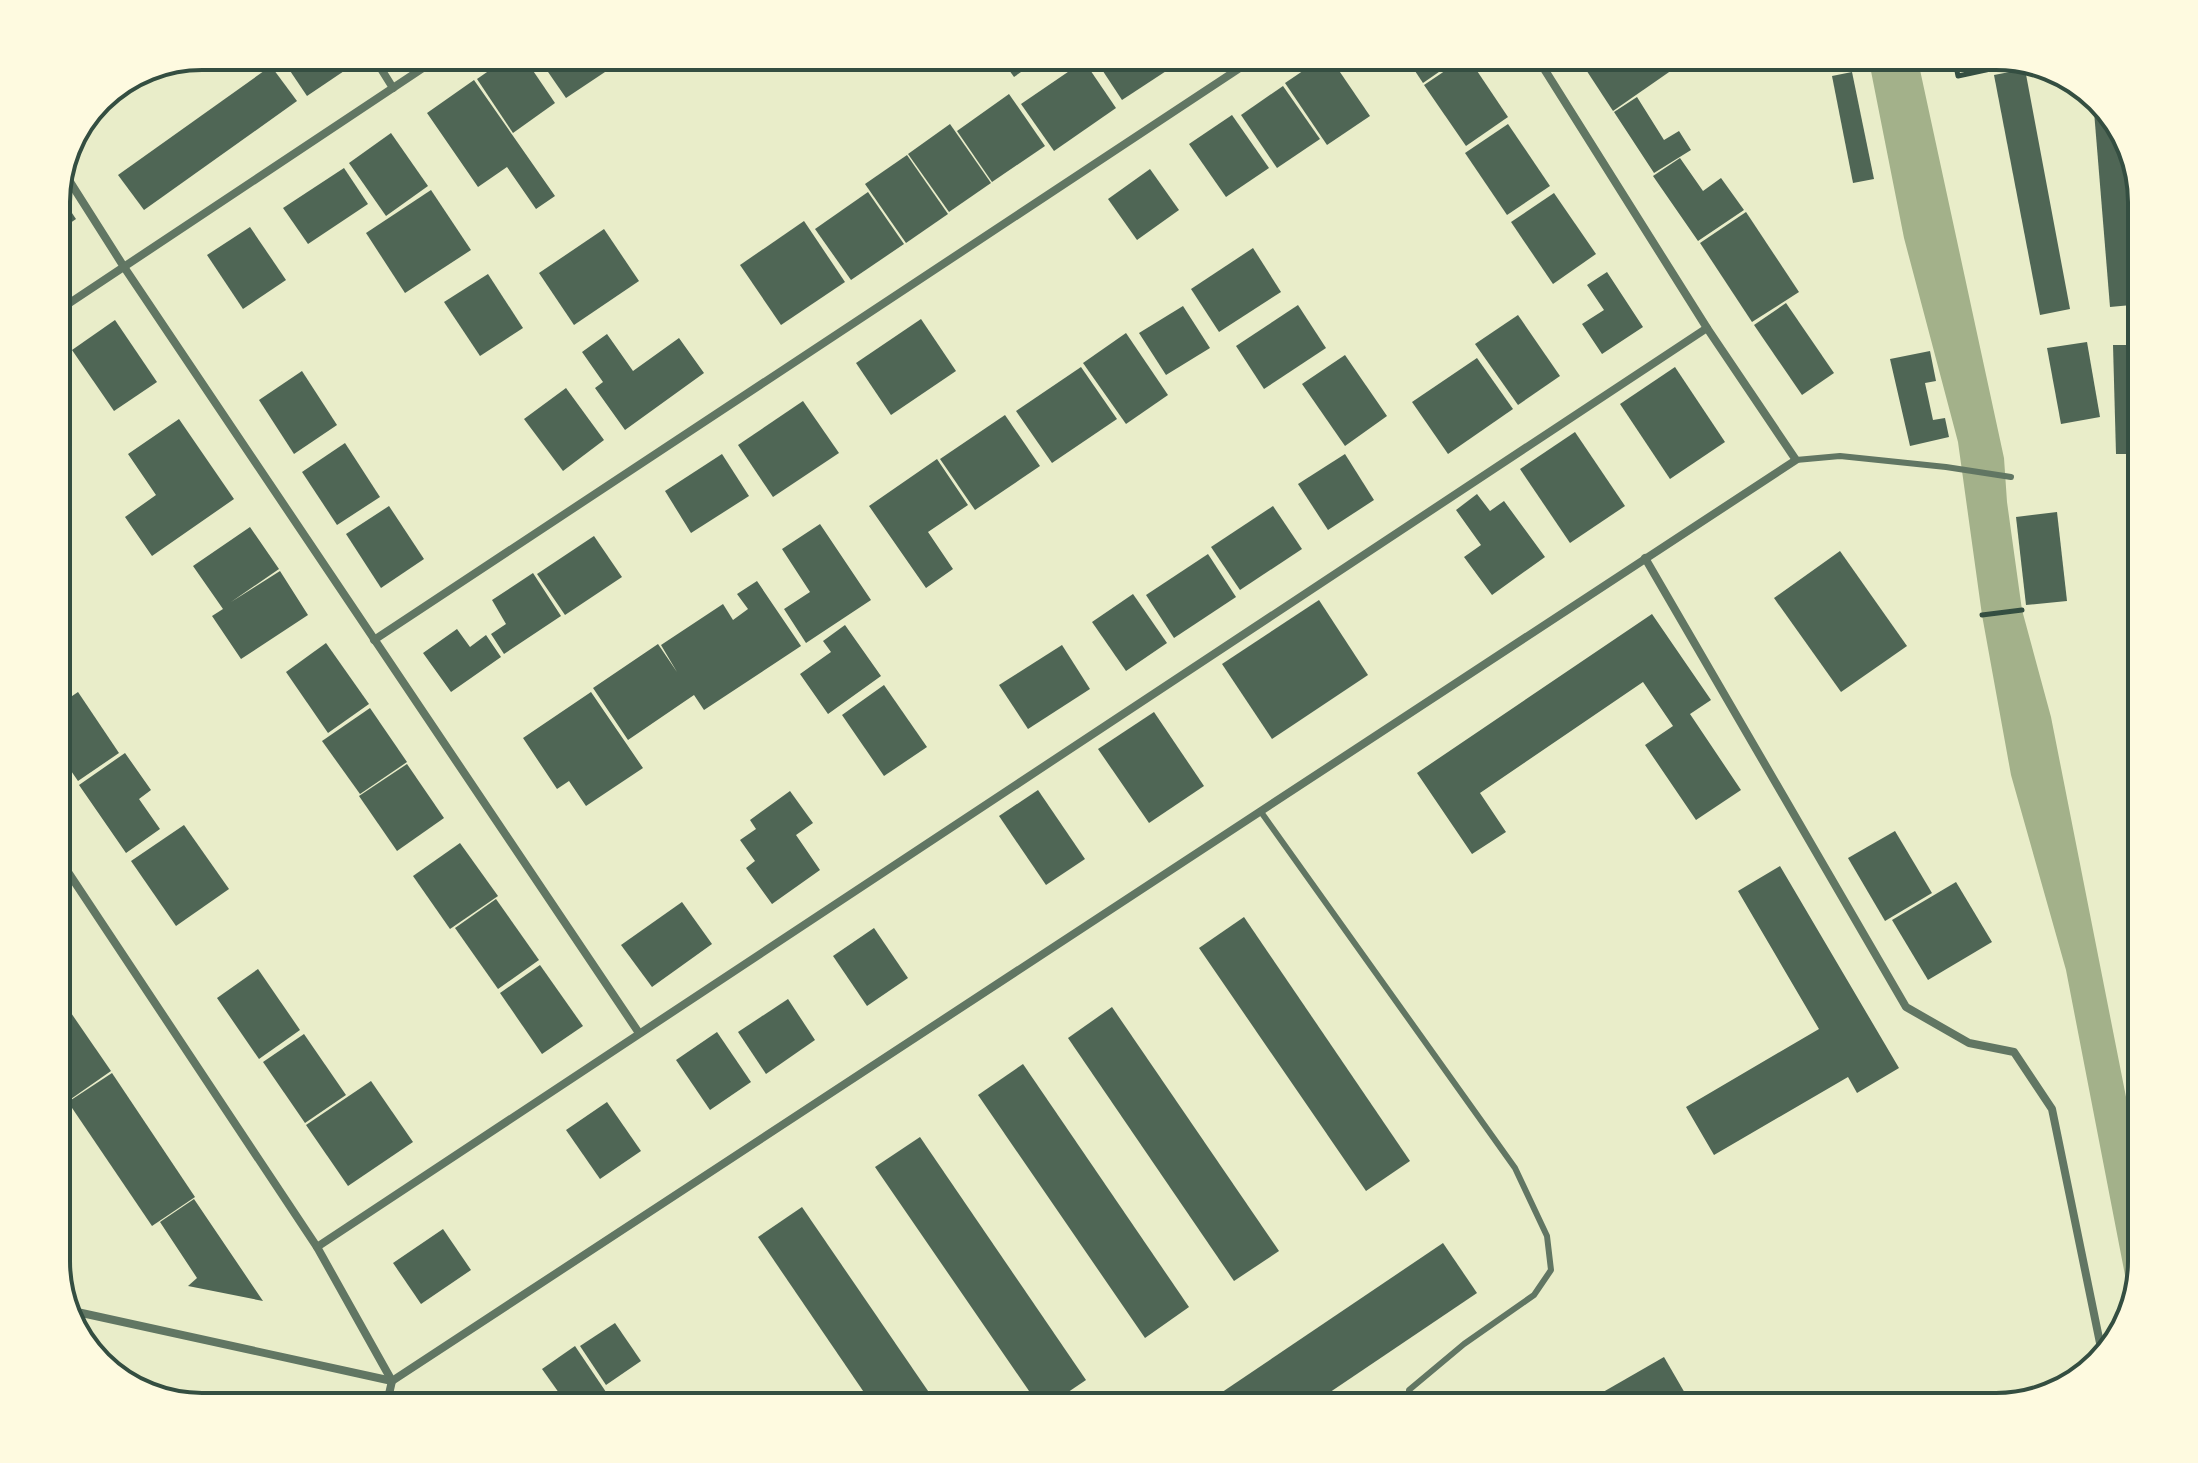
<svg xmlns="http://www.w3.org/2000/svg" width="2198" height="1463" font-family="'Golos Text',sans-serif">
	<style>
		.water { fill: #a3b18a }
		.building { fill: #4f6655 }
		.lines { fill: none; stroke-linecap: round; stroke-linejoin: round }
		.path { stroke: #344e41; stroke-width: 5 }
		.service { stroke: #617663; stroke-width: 6 }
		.minor { stroke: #617663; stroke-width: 8 }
		.rim { fill: none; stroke: #344e41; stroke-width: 4 }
	</style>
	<rect width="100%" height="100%" fill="#e9edc9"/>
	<!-- water -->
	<polygon class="water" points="1868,56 1917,56 2004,458 2007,502 2022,610 2051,717 2142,1178 2142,1261 2130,1301 2066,970 2011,775 1982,615 1958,442 1904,238"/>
	<!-- building -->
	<g class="building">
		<polygon points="280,56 342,56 350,67 307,96"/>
		<polygon points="510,56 523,56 555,103 513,133 477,79"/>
		<polygon points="537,56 620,56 623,60 566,98"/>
		<polygon points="999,56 1044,56 1014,77"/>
		<polygon points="1093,56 1185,56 1186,58 1122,100"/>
		<polygon points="1325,56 1329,56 1370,116 1327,145 1285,83"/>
		<polygon points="1405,56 1462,56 1423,83"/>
		<polygon points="1467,56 1508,117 1466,146 1424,85"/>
		<polygon points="1577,56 1661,56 1672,70 1613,111"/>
		<polygon points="1967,56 1996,56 2007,60 1969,67"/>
		<polygon points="1084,61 1116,108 1054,151 1021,104"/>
		<polygon points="271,66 297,101 144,210 118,175"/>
		<polygon points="2025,69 2070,309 2040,315 1994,75"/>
		<polygon points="1852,72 1874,179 1853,183 1832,76"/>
		<polygon points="474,80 555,196 536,209 507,167 478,187 427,113"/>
		<polygon points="1283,86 1320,139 1277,168 1241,115"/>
		<polygon points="1009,94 1045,146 992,182 957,131"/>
		<polygon points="1637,97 1664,140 1679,131 1691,150 1654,173 1614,112"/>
		<polygon points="2093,99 2127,137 2142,202 2142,304 2110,307"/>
		<polygon points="1232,115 1269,168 1226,197 1189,144"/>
		<polygon points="950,124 991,183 949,212 908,154"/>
		<polygon points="1508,124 1550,186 1507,215 1465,153"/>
		<polygon points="391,133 428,186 386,216 349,163"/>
		<polygon points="907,155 948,214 906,243 865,184"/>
		<polygon points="1680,158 1703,191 1721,178 1744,210 1698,241 1653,176"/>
		<polygon points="344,168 368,204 308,244 283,208"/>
		<polygon points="1150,169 1179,210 1137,240 1108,199"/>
		<polygon points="431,190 471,250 405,293 366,233"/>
		<polygon points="57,191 76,219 56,233 56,193"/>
		<polygon points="868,192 904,244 851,280 815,229"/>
		<polygon points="1554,193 1596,254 1553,284 1511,222"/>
		<polygon points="1746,212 1799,292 1752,322 1700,243"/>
		<polygon points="804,221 845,282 781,325 740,265"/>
		<polygon points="250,227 286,280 243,309 207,255"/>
		<polygon points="604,229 639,281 574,325 539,273"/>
		<polygon points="1253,248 1281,292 1219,332 1191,289"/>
		<polygon points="1607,272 1643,327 1602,354 1582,324 1604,310 1587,285"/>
		<polygon points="488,274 523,328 480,356 444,302"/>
		<polygon points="1786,303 1834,373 1802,395 1754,325"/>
		<polygon points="1298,305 1326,348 1264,389 1236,346"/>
		<polygon points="1183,306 1210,348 1166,375 1139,333"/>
		<polygon points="1518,315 1560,376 1518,405 1475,344"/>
		<polygon points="921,319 956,371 891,415 856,363"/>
		<polygon points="115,320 157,382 114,411 72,350"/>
		<polygon points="1126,333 1168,395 1126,424 1083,363"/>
		<polygon points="607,334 633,371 679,338 704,373 625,430 595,388 603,382 582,352"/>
		<polygon points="2087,342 2100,417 2061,424 2047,348"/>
		<polygon points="2113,345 2142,345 2142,454 2116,454"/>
		<polygon points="1930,351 1936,381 1925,383 1933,420 1945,418 1949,437 1910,446 1890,359"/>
		<polygon points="1345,355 1387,416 1345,446 1302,384"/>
		<polygon points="1477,358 1513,409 1448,454 1412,402"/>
		<polygon points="1081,367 1117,419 1052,463 1016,411"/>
		<polygon points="1675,367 1725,442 1670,479 1620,404"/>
		<polygon points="302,371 337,425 294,454 259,400"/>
		<polygon points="566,388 604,440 563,471 524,419"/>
		<polygon points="803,401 839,453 773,497 738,445"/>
		<polygon points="56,406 67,423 56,430"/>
		<polygon points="1005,415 1040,466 975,510 940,459"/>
		<polygon points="179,419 234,499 152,556 125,517 156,495 128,454"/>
		<polygon points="1575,432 1625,506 1570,543 1520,469"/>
		<polygon points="345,443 380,497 337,525 302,472"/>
		<polygon points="722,454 749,496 691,533 665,491"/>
		<polygon points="1345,454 1374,500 1328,530 1298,484"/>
		<polygon points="937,459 968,505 928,532 953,569 926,588 869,506"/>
		<polygon points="1477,494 1490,511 1504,501 1545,557 1492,595 1464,557 1481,545 1456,510"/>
		<polygon points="389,506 424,559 381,588 346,534"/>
		<polygon points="1273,506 1302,549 1240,590 1211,547"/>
		<polygon points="2057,512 2067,601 2026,605 2016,517"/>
		<polygon points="820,524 871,600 806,643 784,609 810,592 782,549"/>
		<polygon points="250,527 279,569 231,602 280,571 308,615 241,659 212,616 223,609 193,566"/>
		<polygon points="594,536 622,577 565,615 537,574"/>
		<polygon points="1840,551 1907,646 1841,692 1774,598"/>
		<polygon points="1208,554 1236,597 1174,638 1146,595"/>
		<polygon points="533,573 561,616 504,654 491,634 506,624 492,600"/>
		<polygon points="757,581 801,646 704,710 694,695 628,740 593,688 658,644 677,672 661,645 723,604 733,620 748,609 737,594"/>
		<polygon points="1133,594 1167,643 1126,671 1092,622"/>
		<polygon points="1319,600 1368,675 1272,739 1222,664"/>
		<polygon points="1652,614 1711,700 1690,714 1741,790 1696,820 1645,745 1673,726 1643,682 1480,793 1506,832 1472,854 1417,773"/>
		<polygon points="845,625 881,676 828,714 800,674 831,652 823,641"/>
		<polygon points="457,629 470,647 486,635 501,657 451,692 423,653"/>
		<polygon points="326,643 369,704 328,733 286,672"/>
		<polygon points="1062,645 1090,689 1028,729 999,685"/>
		<polygon points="884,685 927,747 884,776 842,715"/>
		<polygon points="78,692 119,753 78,781 56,749 56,707"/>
		<polygon points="591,692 643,768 586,806 569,781 557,789 523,738"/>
		<polygon points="370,708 407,762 360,794 322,741"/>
		<polygon points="1154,712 1204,786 1149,823 1098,749"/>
		<polygon points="125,753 151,790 139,799 160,829 126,853 79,785"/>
		<polygon points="407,764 444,818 397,851 359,796"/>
		<polygon points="1038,790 1085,859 1046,885 999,816"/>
		<polygon points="790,791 813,823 796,835 820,870 772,904 746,868 755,861 740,840 756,829 750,820"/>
		<polygon points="184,825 229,889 176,926 131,861"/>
		<polygon points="1895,831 1932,893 1885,921 1848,858"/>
		<polygon points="460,843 498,896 450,929 413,876"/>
		<polygon points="1780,866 1899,1068 1857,1093 1848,1077 1714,1155 1686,1107 1819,1029 1738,891"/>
		<polygon points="1956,882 1992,942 1928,980 1892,920"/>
		<polygon points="496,899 539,960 498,989 455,928"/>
		<polygon points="682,902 712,944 652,987 621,945"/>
		<polygon points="1244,917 1410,1161 1366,1191 1199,948"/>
		<polygon points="874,928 908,978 867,1006 833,956"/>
		<polygon points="540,965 583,1026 542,1054 500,993"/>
		<polygon points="258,969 300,1030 259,1059 217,998"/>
		<polygon points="56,990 69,1008 56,1017"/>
		<polygon points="788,999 815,1040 766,1074 738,1032"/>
		<polygon points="1112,1007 1279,1251 1234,1281 1068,1038"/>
		<polygon points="69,1010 111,1071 68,1101 56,1084 56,1019"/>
		<polygon points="717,1032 751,1082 710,1110 676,1060"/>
		<polygon points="304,1034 346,1095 305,1123 263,1062"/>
		<polygon points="1023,1064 1189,1307 1145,1338 978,1095"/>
		<polygon points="112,1073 195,1197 152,1226 68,1102"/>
		<polygon points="371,1081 413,1142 348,1186 306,1125"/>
		<polygon points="607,1102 641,1151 600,1179 566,1130"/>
		<polygon points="920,1137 1086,1380 1046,1407 1040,1407 875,1167"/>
		<polygon points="194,1199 263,1301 188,1286 197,1278 160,1222"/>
		<polygon points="802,1207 939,1407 874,1407 758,1237"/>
		<polygon points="443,1229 471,1270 421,1304 393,1263"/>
		<polygon points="1443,1243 1477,1293 1308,1407 1200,1407"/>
		<polygon points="615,1323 641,1361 606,1385 580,1346"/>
		<polygon points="575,1346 606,1392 584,1407 569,1407 542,1369"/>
		<polygon points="1664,1357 1693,1407 1577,1407"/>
	</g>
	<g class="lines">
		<!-- path -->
		<g class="path">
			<polyline points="1954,56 1958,76 2018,63"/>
			<polyline points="1864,57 1868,56"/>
			<polyline points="1982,615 2022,610"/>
		</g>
		<!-- service -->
		<g class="service">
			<polyline points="1796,460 1840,456 1946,467 2011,477"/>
			<polyline points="1261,812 1515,1168 1547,1236 1551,1270 1534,1295 1464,1344 1409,1390 1410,1407"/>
		</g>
		<!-- minor -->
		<g class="minor">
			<polyline points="373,56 393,88"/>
			<polyline points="65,174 124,267 639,1033"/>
			<polyline points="56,312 441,56"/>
			<polyline points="1645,558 1906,1007 1969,1043 2014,1052 2052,1109 2100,1343 2101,1357"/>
			<polyline points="374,640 1258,56"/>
			<polyline points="56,854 317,1247 392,1381 386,1407"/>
			<polyline points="317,1247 1707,328"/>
			<polyline points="68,1310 392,1381 1796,460 1707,328 1536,56"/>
		</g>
	</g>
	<!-- crop -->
	<path d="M0 0H2198V1463H0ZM202 70H1996A132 132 0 0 1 2128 202V1261A132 132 0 0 1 1996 1393H202A132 132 0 0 1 70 1261V202A132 132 0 0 1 202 70Z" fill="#fefae0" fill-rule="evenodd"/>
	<path class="rim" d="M202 70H1996A132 132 0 0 1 2128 202V1261A132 132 0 0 1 1996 1393H202A132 132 0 0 1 70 1261V202A132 132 0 0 1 202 70Z"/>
</svg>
